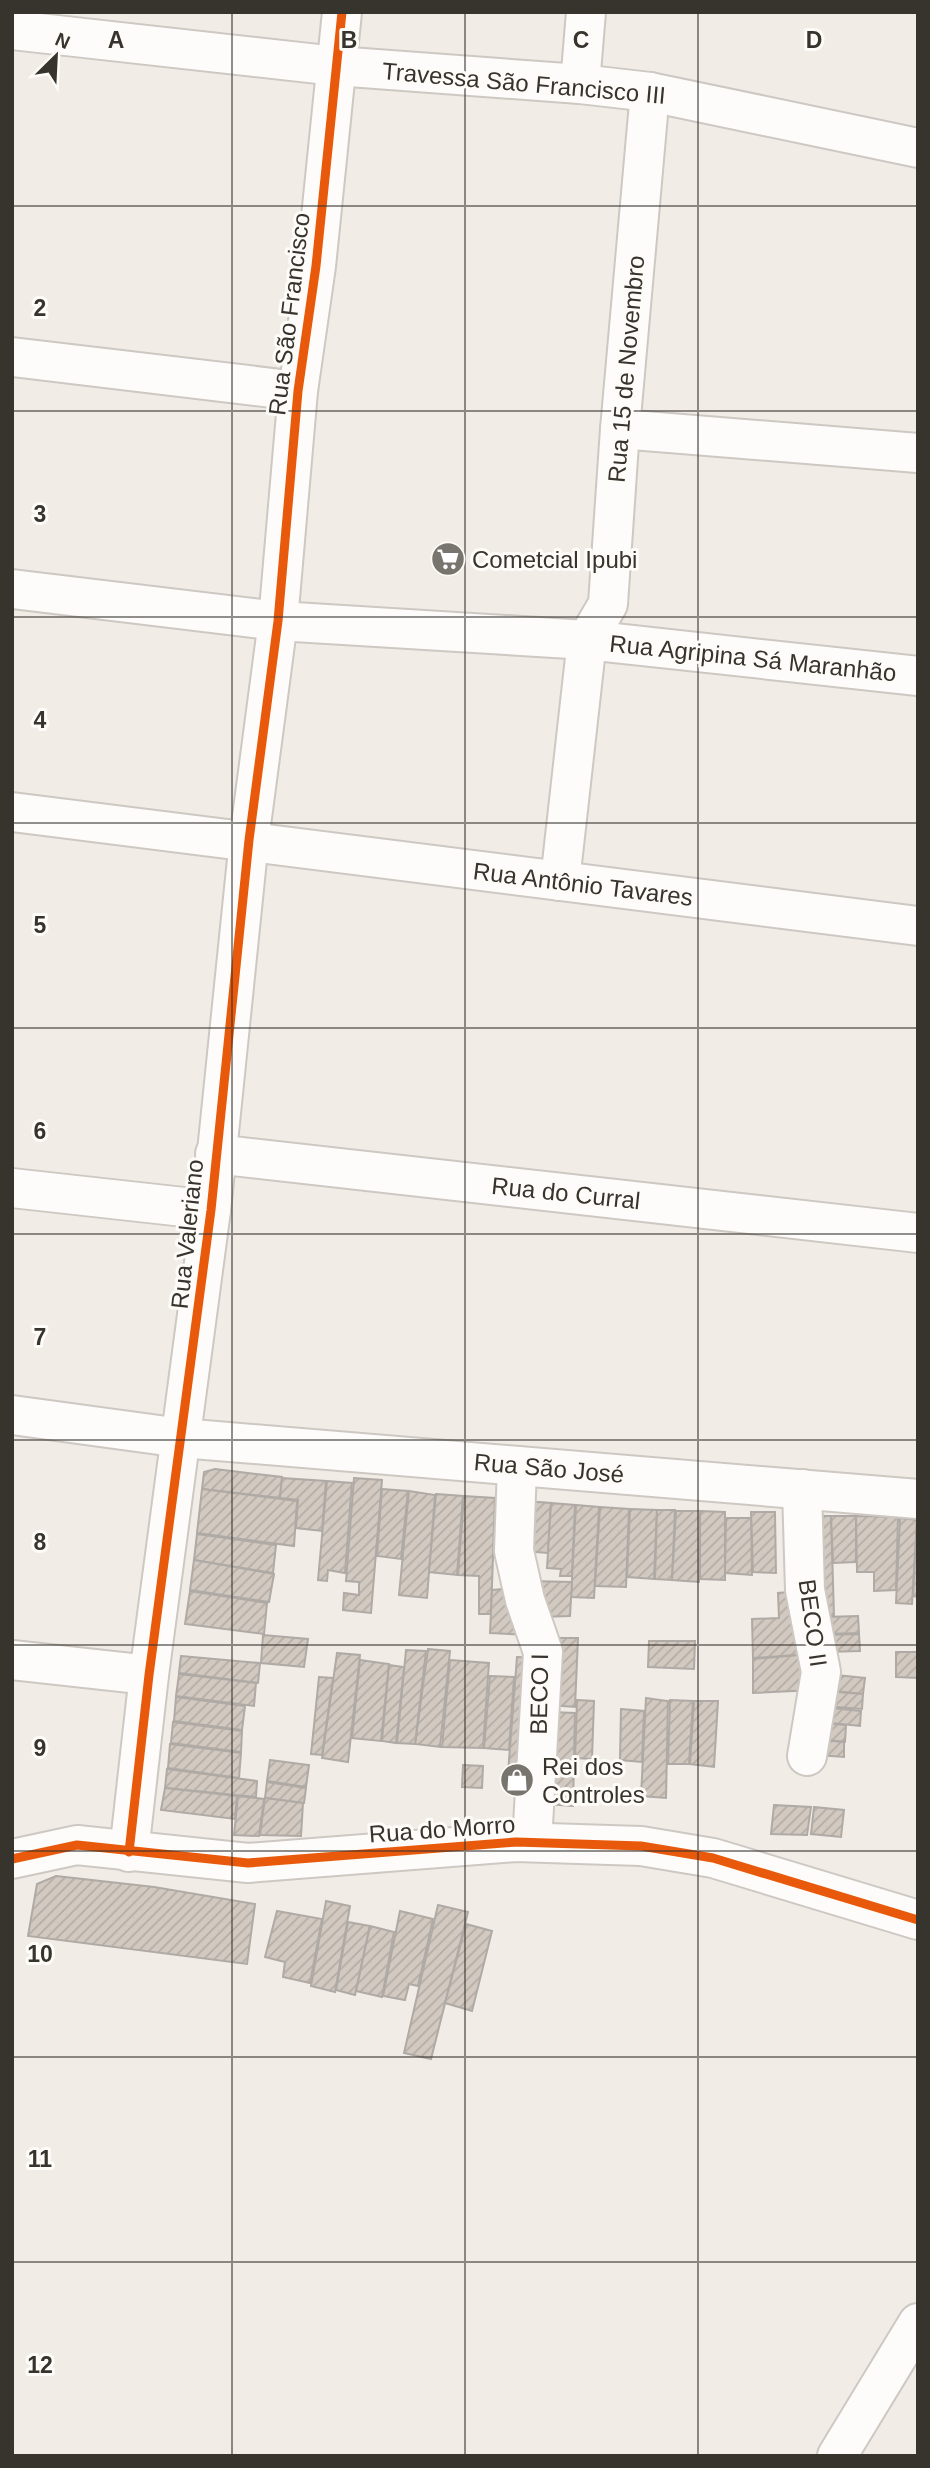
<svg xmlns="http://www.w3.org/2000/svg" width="930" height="2468" font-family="Arial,sans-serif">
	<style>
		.building { fill: url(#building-hatch); stroke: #afaaa5; stroke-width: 2 }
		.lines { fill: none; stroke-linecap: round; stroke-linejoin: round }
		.street-casing { stroke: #cdc8c2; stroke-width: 42 }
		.street { stroke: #fdfcfb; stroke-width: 38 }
		.cycleway-casing { stroke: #fefcf9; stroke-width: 13 }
		.cycleway { stroke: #e8590c; stroke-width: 9 }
		.grid { fill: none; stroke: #37332d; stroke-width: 2; stroke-opacity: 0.55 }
		.labels { text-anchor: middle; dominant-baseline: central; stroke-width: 6; stroke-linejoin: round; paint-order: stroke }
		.street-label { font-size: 24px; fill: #37332d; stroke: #fefcf9 }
		.poi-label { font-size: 24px; fill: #37332d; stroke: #fefcf9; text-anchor: start }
		.grid-label { font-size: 23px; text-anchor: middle; font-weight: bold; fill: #37332d; stroke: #fefcf9; stroke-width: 6; stroke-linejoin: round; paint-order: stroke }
	</style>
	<defs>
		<pattern id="building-hatch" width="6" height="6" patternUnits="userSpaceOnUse" patternTransform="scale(1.75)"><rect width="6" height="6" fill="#d2c9c0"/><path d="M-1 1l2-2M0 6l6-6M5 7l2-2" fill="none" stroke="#b5ada5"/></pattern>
	</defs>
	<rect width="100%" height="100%" fill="#f2ece6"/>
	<!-- building -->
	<g class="building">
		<polygon points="215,1469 282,1477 280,1498 202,1489 204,1472"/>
		<polygon points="282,1478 326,1481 322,1531 296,1528 298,1500 280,1498"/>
		<polygon points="354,1478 382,1480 371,1613 343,1610 344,1593 359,1595 359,1582 346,1581"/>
		<polygon points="327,1481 352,1483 345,1573 328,1570 327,1581 318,1580"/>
		<polygon points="202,1489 297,1501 294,1546 197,1533"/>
		<polygon points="382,1489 408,1491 401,1559 377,1556"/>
		<polygon points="409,1491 435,1495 427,1598 399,1595"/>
		<polygon points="436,1494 463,1496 457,1575 429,1572"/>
		<polygon points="464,1496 495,1498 491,1614 479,1614 479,1576 458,1575"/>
		<polygon points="525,1501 551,1503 548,1553 522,1551"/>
		<polygon points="551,1503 575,1505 572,1576 560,1576 561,1569 547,1568"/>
		<polygon points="576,1505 599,1507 594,1598 571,1597"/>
		<polygon points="600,1507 629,1509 626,1587 595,1586"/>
		<polygon points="630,1509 657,1510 654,1579 627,1577"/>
		<polygon points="657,1510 675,1510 672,1580 655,1579"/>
		<polygon points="676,1511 700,1511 699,1582 672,1580"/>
		<polygon points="700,1511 725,1512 725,1580 700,1579"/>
		<polygon points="751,1512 775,1512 776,1573 753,1572"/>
		<polygon points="809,1516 831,1516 834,1616 816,1616"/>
		<polygon points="831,1516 856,1516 856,1562 833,1563"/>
		<polygon points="856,1516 898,1517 896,1590 874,1591 874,1572 857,1572"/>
		<polygon points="726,1518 751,1518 752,1575 725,1573"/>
		<polygon points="900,1518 917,1520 912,1604 896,1603"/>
		<polygon points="917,1520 918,1520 918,1597 913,1596"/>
		<polygon points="197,1534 276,1545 273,1573 194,1560"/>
		<polygon points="194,1560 274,1574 269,1602 190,1590"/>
		<polygon points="529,1581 572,1582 570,1616 539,1617"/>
		<polygon points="516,1588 531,1635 490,1633 492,1590"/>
		<polygon points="190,1591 267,1603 264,1634 185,1624"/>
		<polygon points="801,1591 811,1654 753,1658 752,1619 779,1618 778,1593"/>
		<polygon points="858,1616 859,1633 824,1634 824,1617"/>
		<polygon points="859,1634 860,1651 825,1652 825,1635"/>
		<polygon points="263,1635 308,1639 304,1667 261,1663"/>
		<polygon points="551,1638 578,1638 575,1707 550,1705"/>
		<polygon points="649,1641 695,1641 694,1669 648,1667"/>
		<polygon points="428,1649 450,1651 440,1747 415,1744"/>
		<polygon points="406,1650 426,1651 415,1744 397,1743"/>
		<polygon points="896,1652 918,1652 918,1678 896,1677"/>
		<polygon points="337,1653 360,1655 348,1762 322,1758"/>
		<polygon points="811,1654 814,1690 753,1693 753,1659"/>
		<polygon points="181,1656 260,1663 258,1683 179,1673"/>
		<polygon points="517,1657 536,1658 527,1786 507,1786"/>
		<polygon points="360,1660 389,1664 381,1741 352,1738"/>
		<polygon points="450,1660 489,1663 483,1748 442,1747"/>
		<polygon points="389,1665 404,1667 396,1743 382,1741"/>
		<polygon points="179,1674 256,1683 254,1706 176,1696"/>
		<polygon points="826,1674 865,1678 863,1694 824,1690"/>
		<polygon points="490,1676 514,1677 509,1750 484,1748"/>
		<polygon points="319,1677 333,1678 322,1755 311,1754"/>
		<polygon points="824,1691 863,1694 862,1709 823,1706"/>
		<polygon points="176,1697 245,1706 242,1730 174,1721"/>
		<polygon points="646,1698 668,1701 666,1798 641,1796"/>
		<polygon points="577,1700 594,1701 592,1759 575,1758"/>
		<polygon points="670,1700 693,1701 689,1764 668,1764"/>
		<polygon points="694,1701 718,1701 714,1767 690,1764"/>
		<polygon points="822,1707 861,1711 860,1726 821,1722"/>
		<polygon points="621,1709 644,1711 642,1762 620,1760"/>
		<polygon points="551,1712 575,1713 573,1806 546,1804"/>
		<polygon points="173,1722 242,1731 241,1752 171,1743"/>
		<polygon points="821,1723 846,1725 845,1742 819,1739"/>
		<polygon points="819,1740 844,1742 844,1757 818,1755"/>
		<polygon points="170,1744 241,1753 239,1778 168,1768"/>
		<polygon points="270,1760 309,1765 306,1787 267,1781"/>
		<polygon points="463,1765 483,1766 482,1788 462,1787"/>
		<polygon points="167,1769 257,1781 256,1797 165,1788"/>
		<polygon points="267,1782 306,1788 304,1803 265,1798"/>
		<polygon points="165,1788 237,1796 235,1819 161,1810"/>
		<polygon points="238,1796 264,1799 259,1836 234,1835"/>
		<polygon points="265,1798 303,1803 301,1836 260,1835"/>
		<polygon points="774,1805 811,1807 807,1835 771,1834"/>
		<polygon points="814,1807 844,1810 841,1837 811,1834"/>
		<polygon points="56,1876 154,1887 255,1904 247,1964 28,1936 37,1884"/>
		<polygon points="326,1901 350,1906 335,1992 311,1986"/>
		<polygon points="438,1905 468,1912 431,2059 404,2053"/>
		<polygon points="277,1911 322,1919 310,1983 283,1977 285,1962 265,1957"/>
		<polygon points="400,1911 433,1919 418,1986 409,1984 405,2000 383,1996"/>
		<polygon points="348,1922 370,1926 355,1995 336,1990"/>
		<polygon points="466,1924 492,1931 472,2011 445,2003"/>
		<polygon points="370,1926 394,1932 382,1997 356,1991"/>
	</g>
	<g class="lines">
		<!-- street casing -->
		<g class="street-casing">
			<g id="street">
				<polyline points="12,30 336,66 580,84 650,92 918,148"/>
				<polyline points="580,84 586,12"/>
				<polyline points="12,357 298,391"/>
				<polyline points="620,429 918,453"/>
				<polyline points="12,589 278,621 587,640 918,676"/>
				<polyline points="12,812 918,926"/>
				<polyline points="560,881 587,640 608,604 620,429 650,92"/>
				<polyline points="215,1154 918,1233"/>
				<polyline points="12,1188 211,1210"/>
				<polyline points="12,1415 181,1438 918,1499"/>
				<polyline points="517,1466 514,1551 525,1600 543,1652 532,1842"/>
				<polyline points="802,1489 805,1590 821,1672 807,1756"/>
				<polyline points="12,1660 149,1675"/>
				<polyline points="129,1852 149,1675 211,1210 249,840 278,621 298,391 316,266 342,12"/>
				<polyline points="12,1859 77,1845 248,1863 516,1842 641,1846 713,1858 918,1920"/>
				<polyline points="837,2456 918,2323"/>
			</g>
		</g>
		<!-- street -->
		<use href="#street" class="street"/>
		<!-- cycleway casing -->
		<g class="cycleway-casing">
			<g id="cycleway">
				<polyline points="129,1852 149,1675 211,1210 249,840 278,621 298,391 316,266 342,12"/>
				<polyline points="12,1859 77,1845 248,1863 516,1842 641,1846 713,1858 918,1920"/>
			</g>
		</g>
		<!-- cycleway -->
		<use href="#cycleway" class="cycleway"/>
	</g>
	<!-- grid -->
	<path class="grid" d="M232,12V2456M465,12V2456M698,12V2456M12,206H918M12,411H918M12,617H918M12,823H918M12,1028H918M12,1234H918M12,1440H918M12,1645H918M12,1851H918M12,2057H918M12,2262H918"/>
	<!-- icons -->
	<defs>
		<g id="supermarket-disc" transform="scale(1.75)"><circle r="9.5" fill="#78746e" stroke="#fefcf9"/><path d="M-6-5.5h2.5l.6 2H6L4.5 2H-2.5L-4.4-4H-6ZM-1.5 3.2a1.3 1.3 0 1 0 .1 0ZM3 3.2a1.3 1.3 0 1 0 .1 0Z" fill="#fff"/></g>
		<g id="shop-disc" transform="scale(1.75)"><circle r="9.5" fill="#78746e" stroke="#fefcf9"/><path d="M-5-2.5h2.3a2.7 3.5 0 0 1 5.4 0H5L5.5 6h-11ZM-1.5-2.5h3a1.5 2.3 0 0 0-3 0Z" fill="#fff"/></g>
	</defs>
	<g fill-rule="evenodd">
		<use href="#supermarket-disc" x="448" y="559"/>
		<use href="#shop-disc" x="517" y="1780"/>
	</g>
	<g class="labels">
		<!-- street labels -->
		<g class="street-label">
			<text transform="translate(524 83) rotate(5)">Travessa São Francisco III</text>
			<text transform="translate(289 314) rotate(-83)">Rua São Francisco</text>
			<text transform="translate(626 369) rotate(-85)">Rua 15 de Novembro</text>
			<text transform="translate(753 658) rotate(6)">Rua Agripina Sá Maranhão</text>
			<text transform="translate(583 884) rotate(7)">Rua Antônio Tavares</text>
			<text transform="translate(566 1193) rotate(6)">Rua do Curral</text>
			<text transform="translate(187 1234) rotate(-84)">Rua Valeriano</text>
			<text transform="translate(549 1468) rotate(5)">Rua São José</text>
			<text transform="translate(813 1623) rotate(82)">BECO II</text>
			<text transform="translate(539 1694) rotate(-89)">BECO I</text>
			<text transform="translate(442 1829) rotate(-4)">Rua do Morro</text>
		</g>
		<!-- poi labels -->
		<g class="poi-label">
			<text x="472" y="559">Cometcial Ipubi</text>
			<text x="542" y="1766">Rei dos<tspan x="542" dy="28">Controles</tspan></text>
		</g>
	</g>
	<g class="grid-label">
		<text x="116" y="48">A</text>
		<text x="349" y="48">B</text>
		<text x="581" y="48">C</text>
		<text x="814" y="48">D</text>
		<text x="40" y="316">2</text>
		<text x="40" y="522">3</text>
		<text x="40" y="728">4</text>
		<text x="40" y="933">5</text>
		<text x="40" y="1139">6</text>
		<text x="40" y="1345">7</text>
		<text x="40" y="1550">8</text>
		<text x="40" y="1756">9</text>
		<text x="40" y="1962">10</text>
		<text x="40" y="2167">11</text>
		<text x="40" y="2373">12</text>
	</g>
	<!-- border -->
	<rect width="930" height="2468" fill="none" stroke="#37332d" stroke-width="28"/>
	<!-- north arrow -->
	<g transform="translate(56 56) rotate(24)" stroke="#fefcf9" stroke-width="5" paint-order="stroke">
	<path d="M0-5L12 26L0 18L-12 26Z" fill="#37332d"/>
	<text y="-10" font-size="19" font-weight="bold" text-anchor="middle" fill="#37332d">N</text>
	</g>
</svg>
